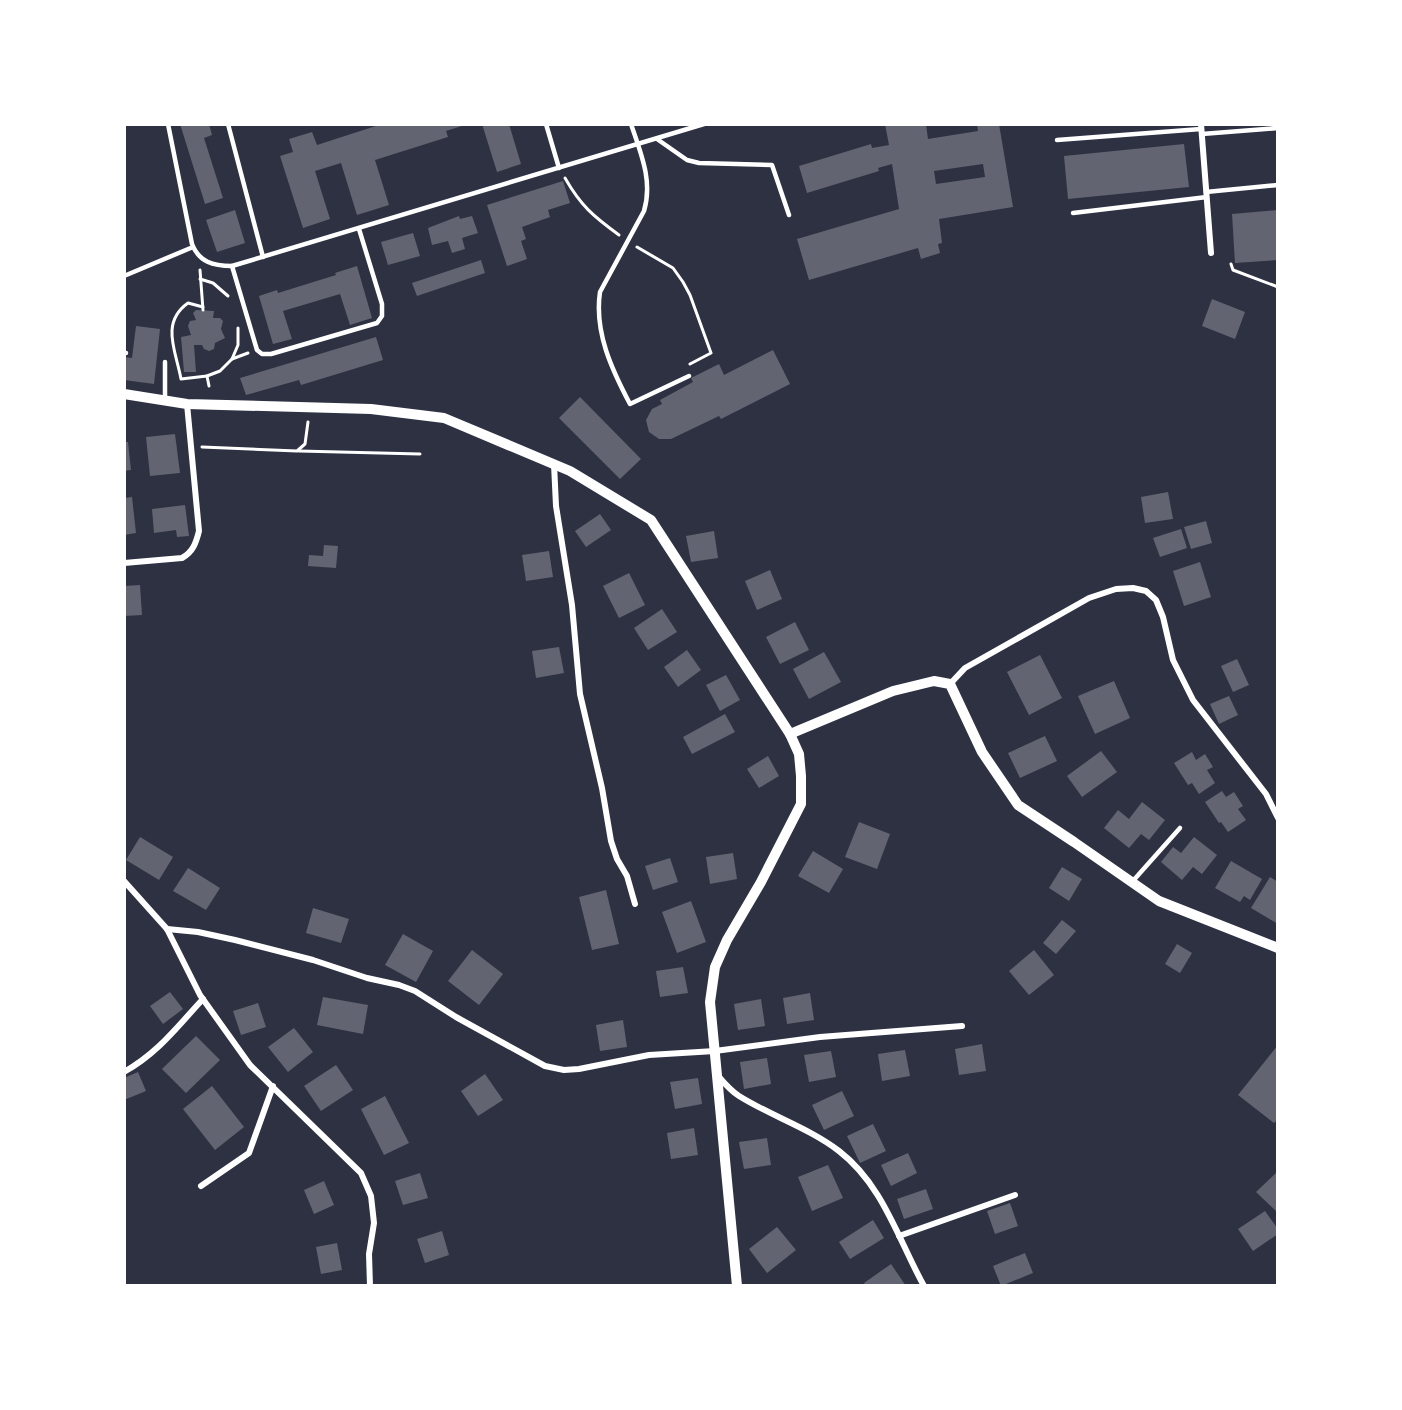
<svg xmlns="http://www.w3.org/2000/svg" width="1402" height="1410" font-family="Roboto,sans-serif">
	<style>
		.building { fill: #626471; fill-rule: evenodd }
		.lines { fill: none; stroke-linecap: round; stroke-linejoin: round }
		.path { stroke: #fff; stroke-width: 3 }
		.service { stroke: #fff; stroke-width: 4.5 }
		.minor { stroke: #fff; stroke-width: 6 }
		.tertiary { stroke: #fff; stroke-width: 10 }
	</style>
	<rect width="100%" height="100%" fill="#2d3142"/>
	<!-- building -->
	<g class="building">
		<polygon points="180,124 209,124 212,135 204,138 223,198 205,204"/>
		<polygon points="382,124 465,125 446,131 448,137 375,160 389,205 357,215 341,163 315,171 330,219 303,228 280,156 293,152 289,139 312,132 317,145"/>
		<polygon points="482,124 509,124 521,164 497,172"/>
		<path d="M885,124H926L928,139L978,131L977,124H999L1013,207L939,219L942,243L938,244L940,253L921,259L918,248L809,280L797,239L899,209L892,164L878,168L879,171L807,193L799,166L871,144L872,148L889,145ZM983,164L985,177L936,184L934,171Z"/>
		<polygon points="1184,144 1189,187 1068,199 1064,156"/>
		<polygon points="563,181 570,203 548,210 550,217 522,227 526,239 521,241 527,259 507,266 487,205"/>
		<polygon points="235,210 245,243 217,252 206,220"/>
		<polygon points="1278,210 1278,260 1235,263 1232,214"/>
		<polygon points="459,216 460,219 472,216 478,233 462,238 465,249 452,253 448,241 432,245 428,228"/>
		<polygon points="413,233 420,256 388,265 381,242"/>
		<polygon points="481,260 485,273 417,296 412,283"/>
		<polygon points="357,266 372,318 350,325 340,294 283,311 292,339 273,344 259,296 277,290 278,293 336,275 335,273"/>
		<polygon points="1212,299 1245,312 1235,339 1202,326"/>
		<polygon points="196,310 214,311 213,318 220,318 223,321 221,329 225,338 215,343 214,349 209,351 204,349 202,345 194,345 196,372 184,372 181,337 191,335 188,326 190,321 196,320 193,313"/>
		<polygon points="136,326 160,329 154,384 124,380 124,357 132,358"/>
		<polygon points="376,337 383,360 301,385 299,380 246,395 240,378"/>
		<polygon points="773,350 790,384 721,419 719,416 671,439 659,439 649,432 646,420 652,409 662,404 660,400 693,382 691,378 719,364 724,375"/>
		<polygon points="580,397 641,459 620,479 559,418"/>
		<polygon points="175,434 180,473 150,476 146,437"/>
		<polygon points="124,442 128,442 131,470 124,471"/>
		<polygon points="1168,492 1173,519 1145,523 1141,497"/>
		<polygon points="132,497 136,533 124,535 124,498"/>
		<polygon points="185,505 189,536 177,537 176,530 154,533 152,509"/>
		<polygon points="600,514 611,530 586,547 575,531"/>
		<polygon points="1206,521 1212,543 1191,549 1184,527"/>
		<polygon points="1181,529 1187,548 1160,557 1153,538"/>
		<polygon points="714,531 718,558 691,562 686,536"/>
		<polygon points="324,545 338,546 336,568 308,566 309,555 323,556"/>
		<polygon points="549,551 553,577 526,581 522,555"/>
		<polygon points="1200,562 1211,597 1184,606 1173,571"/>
		<polygon points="770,570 782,599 757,610 745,581"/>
		<polygon points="629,573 645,605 619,618 603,586"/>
		<polygon points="140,585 142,615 124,616 124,586"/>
		<polygon points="662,609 677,632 648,650 634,628"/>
		<polygon points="795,622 809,650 780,664 766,637"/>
		<polygon points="559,647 564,673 536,678 532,651"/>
		<polygon points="687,650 701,670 678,687 664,667"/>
		<polygon points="824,652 841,682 809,699 793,669"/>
		<polygon points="1040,655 1062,698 1029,715 1007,672"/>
		<polygon points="1237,659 1249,685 1233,692 1221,666"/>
		<polygon points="726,675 740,700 720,711 706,685"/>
		<polygon points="1114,681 1130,718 1095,734 1078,696"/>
		<polygon points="1229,696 1238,715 1219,724 1210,704"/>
		<polygon points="725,714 735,732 692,754 683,737"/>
		<polygon points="1045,736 1057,761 1020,778 1008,753"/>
		<polygon points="1101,751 1117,772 1082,797 1067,776"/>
		<polygon points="1192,752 1196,760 1205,754 1213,767 1207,770 1215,783 1199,794 1192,783 1188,785 1174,763"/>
		<polygon points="768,756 779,776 759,788 747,769"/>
		<polygon points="1222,791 1226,797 1234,792 1243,806 1238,809 1246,820 1228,832 1221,822 1219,823 1205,802"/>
		<polygon points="1142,802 1165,820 1149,840 1141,834 1129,848 1104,828 1118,810 1129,819"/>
		<polygon points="859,822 890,834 877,869 845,857"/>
		<polygon points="140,837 173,857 159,880 126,860"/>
		<polygon points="1194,837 1217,855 1202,874 1193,867 1182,880 1161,862 1173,847 1181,853"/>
		<polygon points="813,851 843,869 829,893 798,876"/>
		<polygon points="733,853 737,879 710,884 706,857"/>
		<polygon points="670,858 678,882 653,890 645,866"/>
		<polygon points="1231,861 1262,879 1250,900 1244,896 1240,902 1215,888"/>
		<polygon points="1062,867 1082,879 1069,901 1049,888"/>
		<polygon points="188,868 220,888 206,910 173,891"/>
		<polygon points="1270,877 1278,882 1278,924 1251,908"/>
		<polygon points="606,890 619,944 592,950 579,897"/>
		<polygon points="691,901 706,942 677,953 662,912"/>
		<polygon points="313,908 349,919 341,943 306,933"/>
		<polygon points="1062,920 1076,931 1056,954 1043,943"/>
		<polygon points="403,934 433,951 416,982 385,965"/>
		<polygon points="1177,944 1192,953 1180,973 1165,964"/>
		<polygon points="472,950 503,974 479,1005 448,981"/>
		<polygon points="1034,950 1054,975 1029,995 1009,971"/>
		<polygon points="683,967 688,993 660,997 656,971"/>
		<polygon points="170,992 183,1009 163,1024 150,1006"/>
		<polygon points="810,993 814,1020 787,1024 783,998"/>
		<polygon points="323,997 368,1005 363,1034 317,1025"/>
		<polygon points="761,999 765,1026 738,1030 734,1004"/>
		<polygon points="258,1003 266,1027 241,1035 233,1011"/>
		<polygon points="623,1020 627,1047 600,1051 596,1025"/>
		<polygon points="294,1028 313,1052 288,1072 268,1047"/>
		<polygon points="196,1036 220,1060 186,1093 162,1069"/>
		<polygon points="982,1044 986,1071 959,1075 955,1049"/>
		<polygon points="1278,1045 1278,1119 1274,1123 1238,1095"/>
		<polygon points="905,1050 910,1076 882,1081 878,1054"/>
		<polygon points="831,1051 836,1077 809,1082 804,1055"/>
		<polygon points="767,1058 771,1084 744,1089 740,1062"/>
		<polygon points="336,1065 353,1090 321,1111 304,1086"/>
		<polygon points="138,1072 146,1091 124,1100 124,1078"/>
		<polygon points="485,1074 503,1100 478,1116 461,1091"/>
		<polygon points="698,1078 702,1104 675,1109 670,1082"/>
		<polygon points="212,1086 244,1127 215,1150 183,1109"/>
		<polygon points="842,1091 854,1116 824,1130 812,1105"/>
		<polygon points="385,1096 409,1143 384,1155 361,1109"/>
		<polygon points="873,1124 886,1151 860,1163 847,1136"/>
		<polygon points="694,1128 698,1155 671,1159 667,1133"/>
		<polygon points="767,1138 771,1165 744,1169 739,1142"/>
		<polygon points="908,1153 917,1173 891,1186 881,1165"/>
		<polygon points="828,1165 843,1198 812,1211 798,1177"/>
		<polygon points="1278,1171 1278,1213 1256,1192"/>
		<polygon points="420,1173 428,1198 403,1205 395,1181"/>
		<polygon points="324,1181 334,1205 314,1214 304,1190"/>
		<polygon points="926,1189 933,1209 904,1219 897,1199"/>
		<polygon points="1010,1203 1018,1226 995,1234 987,1211"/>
		<polygon points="1265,1211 1278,1229 1278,1234 1253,1251 1238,1229"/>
		<polygon points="873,1220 884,1238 850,1259 839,1242"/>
		<polygon points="777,1227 796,1250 767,1273 749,1249"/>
		<polygon points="442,1231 449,1255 425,1263 417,1239"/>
		<polygon points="337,1243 342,1270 321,1274 316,1247"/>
		<polygon points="1025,1253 1033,1273 1001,1286 993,1266"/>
		<polygon points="891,1264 906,1286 866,1286 864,1283"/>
	</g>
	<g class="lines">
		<!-- path -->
		<g class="path">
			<path d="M565,178C581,206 593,216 619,235"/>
			<polyline points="637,247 673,268 683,282 690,295 711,353 690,364"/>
			<polyline points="1231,264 1233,270 1278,287"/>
			<polyline points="200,270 203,310"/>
			<polyline points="200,279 213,283 228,296"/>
			<path d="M203,307L188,303C160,323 176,351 181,379L207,376"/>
			<polyline points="232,359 238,345 238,328"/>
			<polyline points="209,386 207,376 220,371 232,359 248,353"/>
			<polyline points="202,447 297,451 305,444 308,422"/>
			<polyline points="299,451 420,454"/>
		</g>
		<!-- service -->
		<g class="service">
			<path d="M168,124L192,244C199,262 213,266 232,266L704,124"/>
			<polyline points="228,124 263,257"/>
			<polyline points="546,124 559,168"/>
			<path d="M631,124C641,154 653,181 644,211L600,292C594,332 612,370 630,404L689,376"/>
			<polyline points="1202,134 1278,128"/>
			<polyline points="657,139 687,160 699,163 772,165 789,215"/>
			<polyline points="1057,140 1201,129"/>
			<polyline points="1206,192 1278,185"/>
			<polyline points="1073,213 1207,197"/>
			<polyline points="232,266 257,350 262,354 271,354 377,323 382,316 382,304 359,229"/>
			<polyline points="124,276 193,247"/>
			<polyline points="124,353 126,353"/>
			<polyline points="165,401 165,362"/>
			<polyline points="1132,882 1180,828"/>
		</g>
		<!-- minor -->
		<g class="minor">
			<polyline points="1201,124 1211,253"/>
			<polyline points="554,464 556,506 572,605 580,694 602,788 611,841 617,859 627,876 635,904"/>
			<path d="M124,563L182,558C193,552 196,543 199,531L187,404"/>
			<polyline points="950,684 965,668 1089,598 1116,589 1133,588 1146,591 1156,600 1163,617 1173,660 1193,700 1266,794 1278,818"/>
			<polyline points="124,881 167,929 200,995 250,1065 361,1173 371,1196 374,1223 369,1254 370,1286"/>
			<polyline points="167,929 198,932 235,940 313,960 367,978 399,985 415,991 456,1017 545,1066 564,1070 579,1069 649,1055 715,1051 820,1037 962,1026"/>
			<path d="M124,1072C158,1053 177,1027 203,999"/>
			<path d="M719,1077C725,1084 731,1091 739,1096C771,1116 809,1128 839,1151C883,1185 898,1239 924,1286"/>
			<polyline points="201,1186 249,1153 273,1086"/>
			<polyline points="899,1236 1015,1195"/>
		</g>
		<!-- tertiary -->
		<g class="tertiary">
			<polyline points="124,394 187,404 371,409 444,418 570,471 651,520 790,734 799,754 801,776 801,804 761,882 727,940 715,967 710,1002 737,1286"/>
			<polyline points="790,734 893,691 934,681 950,684 982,752 1018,805 1074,842 1159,901 1278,948"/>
		</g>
	</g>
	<!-- border -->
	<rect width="1402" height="1410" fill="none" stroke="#ffffff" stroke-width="252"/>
</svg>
